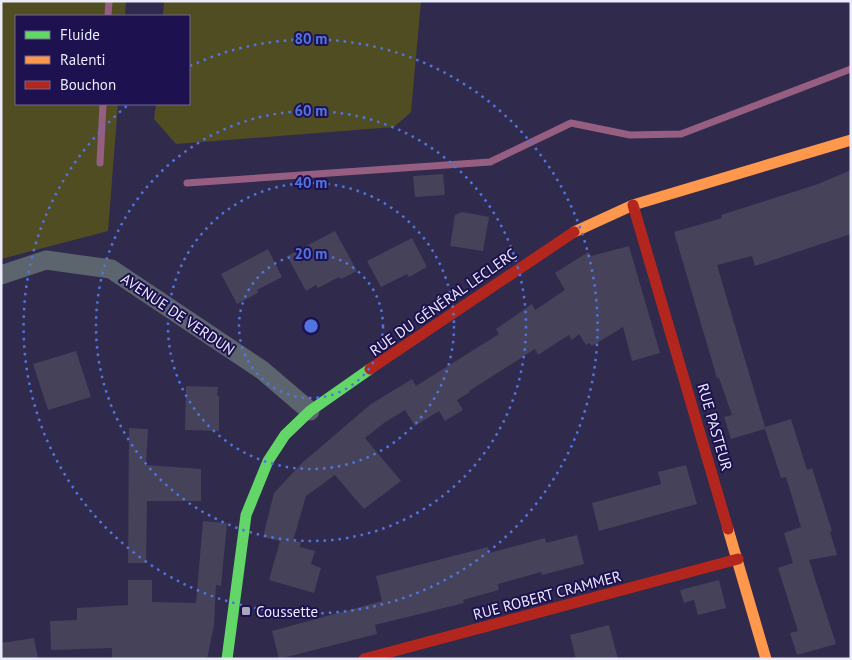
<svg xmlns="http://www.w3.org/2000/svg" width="852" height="660" font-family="'PT Sans',sans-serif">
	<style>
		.green { fill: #514d23 }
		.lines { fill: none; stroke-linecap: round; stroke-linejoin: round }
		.stream { stroke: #965f82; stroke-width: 7 }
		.building { fill: #45425a }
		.street { stroke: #5c656e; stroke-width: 19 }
		.fast { stroke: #63d668; stroke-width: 11 }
		.slow { stroke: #ff974d; stroke-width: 11 }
		.jam { stroke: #b3261e; stroke-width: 11 }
		.ring { fill: none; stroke: #5075e1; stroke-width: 2.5; stroke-dasharray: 2.5 5 }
		.poi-dot { fill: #a9a7be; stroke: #1e114f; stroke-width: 2 }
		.labels { text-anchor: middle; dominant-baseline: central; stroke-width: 4; stroke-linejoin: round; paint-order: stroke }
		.street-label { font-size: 15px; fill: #eaebfb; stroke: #1e114f }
		.poi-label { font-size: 15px; fill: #eaebfb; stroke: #1e114f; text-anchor: start }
		.centre { fill: #5075e1; stroke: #1e114f; stroke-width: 2.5 }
		.ring-label { font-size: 15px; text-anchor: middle; font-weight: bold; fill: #5075e1; stroke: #1e114f; stroke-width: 4; stroke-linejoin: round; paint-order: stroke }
	</style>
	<rect width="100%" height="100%" fill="#302a4d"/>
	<!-- green -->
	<g class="green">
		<polygon points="1,1 126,1 125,16 16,16 16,104 118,104 108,231 1,259"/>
		<polygon points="164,1 421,1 411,112 394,127 176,144 154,119 156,104 189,104 189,16 163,16"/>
	</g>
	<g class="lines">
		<!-- stream -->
		<g class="stream">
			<polyline points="108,16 109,1"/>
			<polyline points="100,163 103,104"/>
			<polyline points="187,183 490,162 571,123 630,135 681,134 851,69"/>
		</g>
	</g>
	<!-- building -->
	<g class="building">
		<polygon points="851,170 851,234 755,266 752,256 717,265 765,427 791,419 807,470 812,468 832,531 830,532 837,555 809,560 836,644 797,655 790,633 798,631 778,568 793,563 784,533 801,527 786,477 781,478 765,429 731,439 724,417 732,415 719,378 717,378 674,232 722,218 721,215 818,184"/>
		<polygon points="443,174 445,195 415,197 413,176"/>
		<polygon points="462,212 489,217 483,251 450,246 455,215"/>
		<polygon points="335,231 357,271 341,279 339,277 318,288 316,285 306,291 287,256"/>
		<polygon points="412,238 427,267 409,277 407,274 381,287 367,261"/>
		<polygon points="629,246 660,353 632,361 623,327 592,346 589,343 586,345 579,334 572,340 569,335 538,355 535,349 469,391 470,392 457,400 463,410 445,421 439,411 415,426 405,410 384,423 365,438 401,481 364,509 335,475 306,496 293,541 301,542 300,547 315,551 311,564 321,568 314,593 269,580 280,541 263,537 274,493 302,463 371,404 412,379 416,386 499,334 496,329 532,304 535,310 565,290 555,273 588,252 591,256"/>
		<polygon points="268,249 282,277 257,290 258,293 237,304 221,274"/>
		<polygon points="76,351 91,397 48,410 33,364"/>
		<polygon points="186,386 218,387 217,396 219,396 219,431 185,430"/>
		<polygon points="129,428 148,429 146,465 201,469 201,501 147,501 146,563 128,563"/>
		<polygon points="686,465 697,504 599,531 592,503 661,484 658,472"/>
		<polygon points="203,521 227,523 221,586 216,585 214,625 207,659 112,659 112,648 51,650 50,621 77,620 77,608 128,605 128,580 152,580 152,602 196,603"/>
		<polygon points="577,535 584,564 542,575 541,572 498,584 499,590 463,600 464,603 375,625 377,634 279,659 272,631 382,601 376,576 488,547 489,553 545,538 546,543"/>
		<polygon points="719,580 726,608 698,615 694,600 684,603 680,590"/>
		<polygon points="609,625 618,659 576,659 570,635"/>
		<polygon points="34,638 38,659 1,659 1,643"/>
	</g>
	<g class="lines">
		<!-- street -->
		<polyline class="street" points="1,275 46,260 111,269 262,370 310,411"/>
		<!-- fast -->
		<polyline class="fast" points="227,659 246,515 268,461 285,435 310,411 370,369"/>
		<!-- slow -->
		<g class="slow">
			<polyline points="574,232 633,205 851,140"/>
			<polyline points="728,529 766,659"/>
		</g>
		<!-- jam -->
		<g class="jam">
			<polyline points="633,205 728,529"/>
			<polyline points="370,369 574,232"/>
			<polyline points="364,659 738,559"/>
		</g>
	</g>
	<!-- distance rings -->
	<g class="ring">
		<circle cx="311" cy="326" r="72"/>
		<circle cx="311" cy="326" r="143"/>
		<circle cx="311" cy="326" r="215"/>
		<path d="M190 66A287 287 0 1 1 128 105"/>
	</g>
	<!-- markers -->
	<rect class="poi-dot" x="241" y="606" width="10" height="10" rx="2.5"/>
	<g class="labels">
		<!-- street labels -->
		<g class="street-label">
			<text transform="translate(443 302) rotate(-35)">RUE DU GÉNÉRAL LECLERC</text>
			<text transform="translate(178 314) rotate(34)">AVENUE DE VERDUN</text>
			<text transform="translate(715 427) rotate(74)">RUE PASTEUR</text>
			<text transform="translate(547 595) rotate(-15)">RUE ROBERT CRAMMER</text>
		</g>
		<!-- poi labels -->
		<g class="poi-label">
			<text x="256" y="611">Coussette</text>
		</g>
	</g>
	<circle cx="311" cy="326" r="8" class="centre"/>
	<g class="ring-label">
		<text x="311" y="44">80 m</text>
		<text x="311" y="116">60 m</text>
		<text x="311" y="188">40 m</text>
		<text x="311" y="259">20 m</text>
	</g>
	<!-- border -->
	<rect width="852" height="660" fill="none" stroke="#eaebfb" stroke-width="5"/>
	<!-- legend -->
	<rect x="15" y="15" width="175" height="90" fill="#1e114f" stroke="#706894"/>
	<rect x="25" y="31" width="25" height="8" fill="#63d668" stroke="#706894"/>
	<text x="60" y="40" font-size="15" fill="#eaebfb">Fluide</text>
	<rect x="25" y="56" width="25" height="8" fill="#ff974d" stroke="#706894"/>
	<text x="60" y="65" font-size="15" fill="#eaebfb">Ralenti</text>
	<rect x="25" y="81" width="25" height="8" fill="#b3261e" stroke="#706894"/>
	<text x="60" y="90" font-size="15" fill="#eaebfb">Bouchon</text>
</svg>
